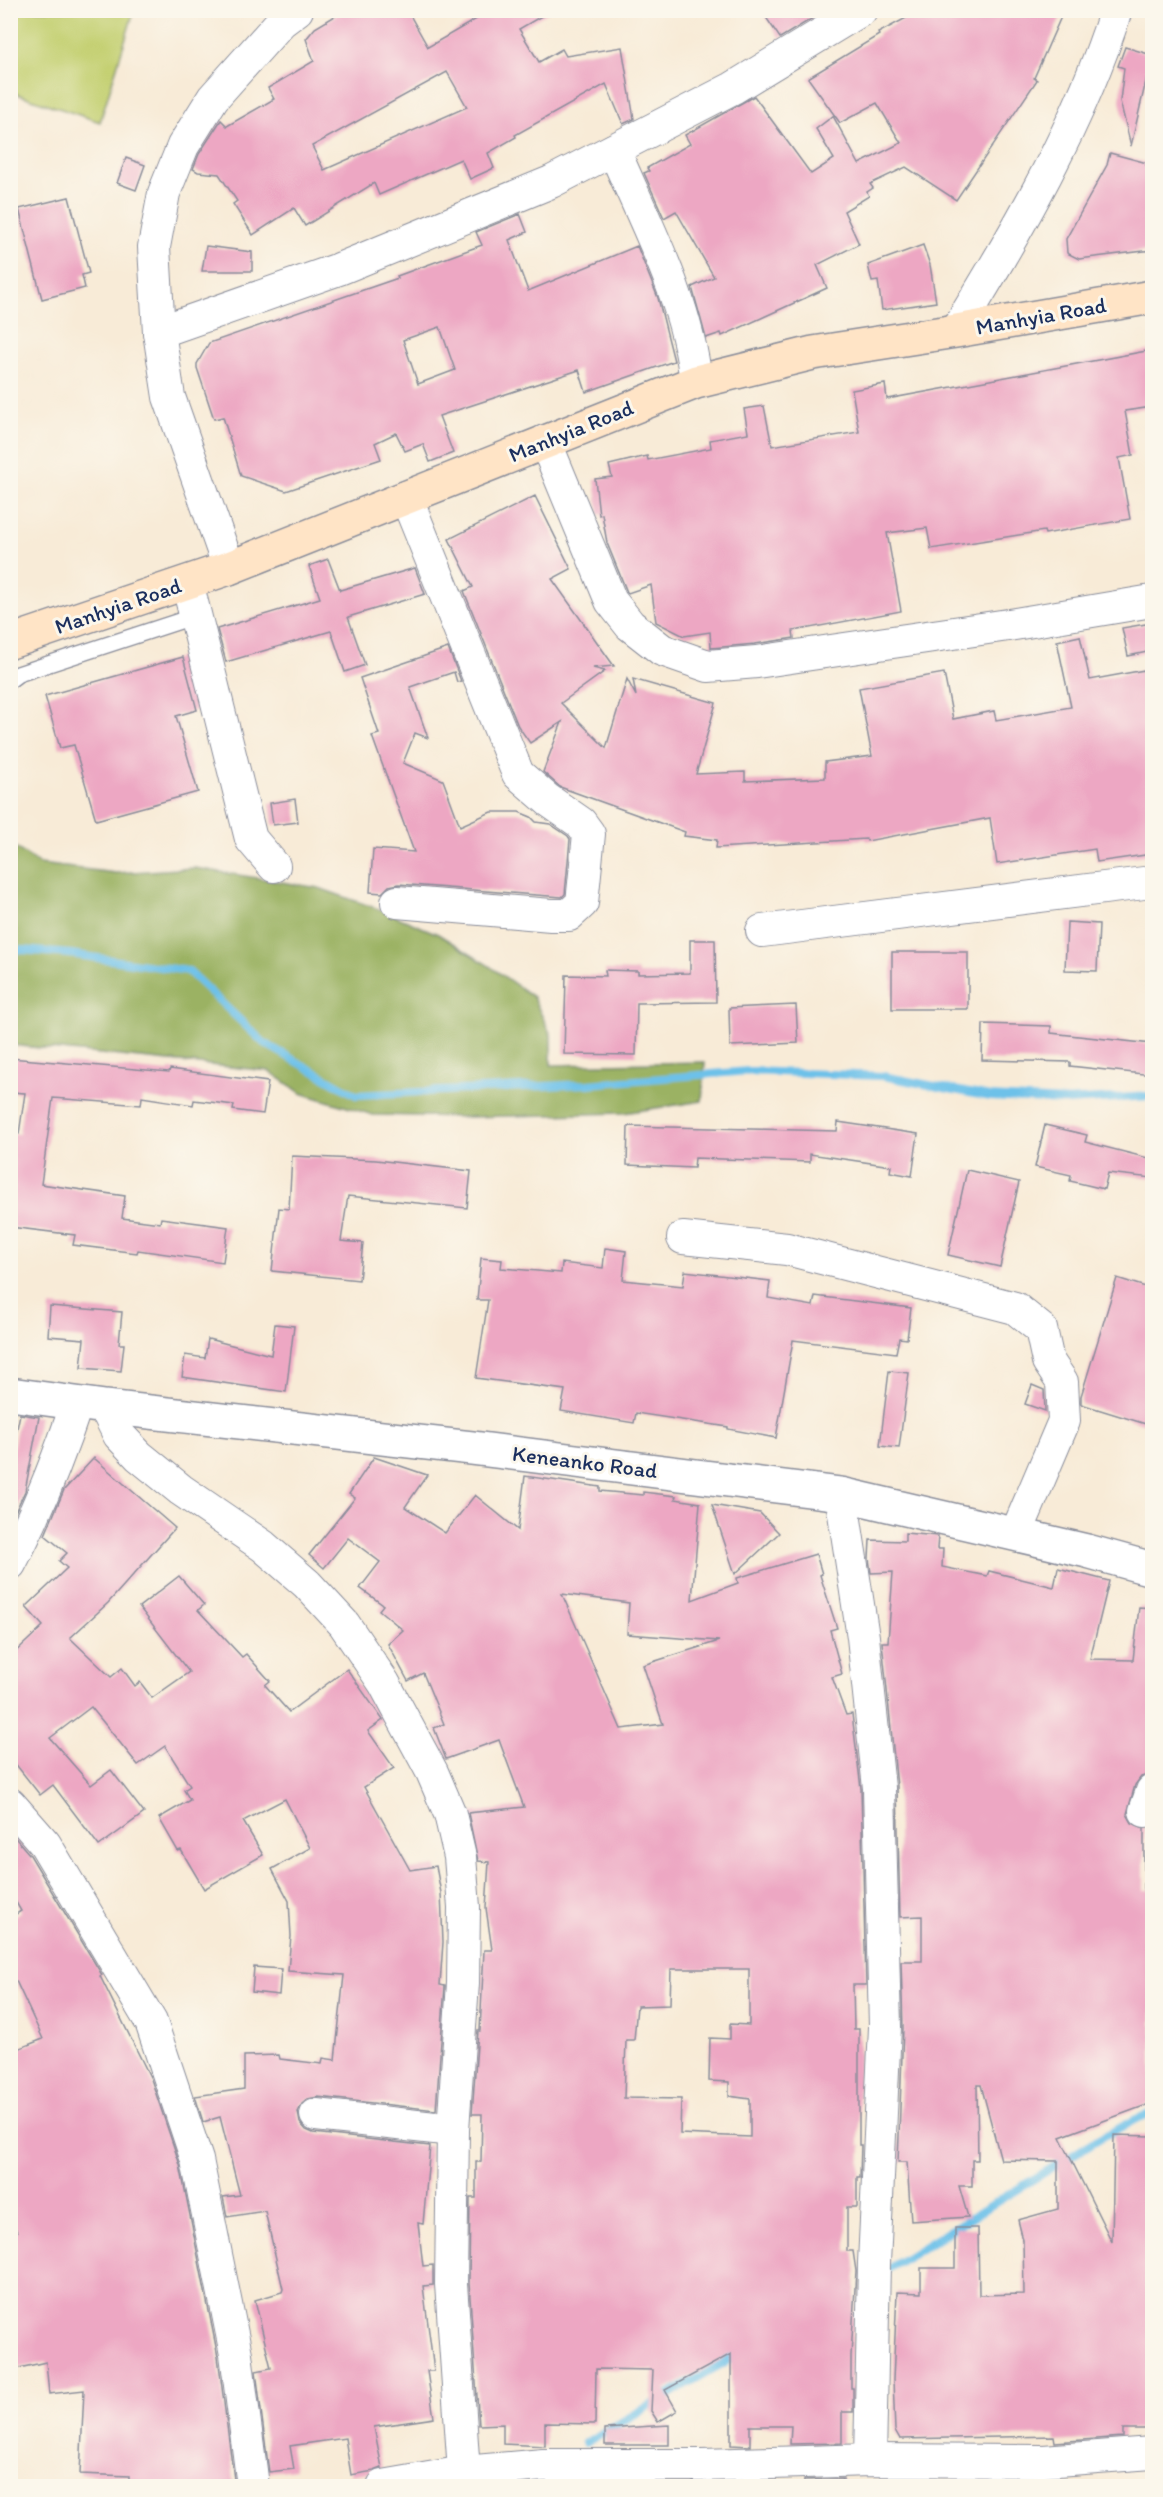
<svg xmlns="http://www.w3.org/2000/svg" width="1163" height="2497" font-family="Itim,sans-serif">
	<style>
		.green { fill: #c4d072; stroke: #708068; stroke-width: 1.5 }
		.forest { fill: #9bb264; stroke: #5b7061; stroke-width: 1.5 }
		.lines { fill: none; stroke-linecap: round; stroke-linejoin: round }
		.stream { stroke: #6dc1e9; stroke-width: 8 }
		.building { fill: #eda7c3; fill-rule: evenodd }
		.service-casing { stroke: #8a8d9a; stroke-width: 18 }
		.minor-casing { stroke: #8a8d9a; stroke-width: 34 }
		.tertiary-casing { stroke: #8a8d9a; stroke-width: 36 }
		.secondary-casing { stroke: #8a8d9a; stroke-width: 36 }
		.service { stroke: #fff; stroke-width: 15 }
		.minor { stroke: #fff; stroke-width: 32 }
		.tertiary { stroke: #fff; stroke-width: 33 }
		.secondary { stroke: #ffe4c6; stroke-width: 33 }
		.labels { text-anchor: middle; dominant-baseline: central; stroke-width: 6; stroke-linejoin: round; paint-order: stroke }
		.street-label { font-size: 22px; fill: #1b2f5e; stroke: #fbf7ec }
	</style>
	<rect width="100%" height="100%" fill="#fbf7ec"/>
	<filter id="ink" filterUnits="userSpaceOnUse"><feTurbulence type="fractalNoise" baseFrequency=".0167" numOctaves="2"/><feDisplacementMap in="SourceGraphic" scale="12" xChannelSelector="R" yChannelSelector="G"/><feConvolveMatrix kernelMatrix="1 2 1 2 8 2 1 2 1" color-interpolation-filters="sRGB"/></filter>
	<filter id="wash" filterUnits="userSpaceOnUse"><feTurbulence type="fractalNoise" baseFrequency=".008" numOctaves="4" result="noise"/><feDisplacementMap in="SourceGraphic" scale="24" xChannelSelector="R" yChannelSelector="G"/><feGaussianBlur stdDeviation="1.35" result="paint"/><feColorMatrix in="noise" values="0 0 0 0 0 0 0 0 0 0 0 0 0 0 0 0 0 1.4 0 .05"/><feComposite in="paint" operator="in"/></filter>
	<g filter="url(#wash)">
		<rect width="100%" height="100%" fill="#f8ebd7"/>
		<!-- green -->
		<polygon class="green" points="11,10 134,11 100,122 11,92"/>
		<!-- forest -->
		<polygon class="forest" points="10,844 40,864 116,873 195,868 319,888 381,910 438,934 488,965 533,997 551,1035 551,1065 705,1062 702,1101 624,1113 468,1117 373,1115 301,1093 269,1071 11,1045"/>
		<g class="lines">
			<!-- stream -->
			<g class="stream">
				<polyline points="10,949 70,954 188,971 264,1043 356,1095 588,1084 749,1071 883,1076 990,1097 1065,1101 1152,1096"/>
				<polyline points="883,2272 1097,2140 1136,2119 1152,2113"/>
				<polyline points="585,2443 739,2354"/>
			</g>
		</g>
		<g id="blocks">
			<!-- building -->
			<g class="building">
				<path d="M345,10H407L428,47L492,10H552L519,29L539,62L562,49L566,56L622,47L634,119L623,124L606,84L515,135L516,137L488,153L494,168L470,179L461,159L379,195L374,183L305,226L294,208L253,235L233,204L237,201L219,174L198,172L193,169L199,154L221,120L227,126L274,99L268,88L314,61L306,39L315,28ZM447,72L467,107L324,170L312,146Z"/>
				<polygon points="761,10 826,10 780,38"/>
				<polygon points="921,10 1064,10 1034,78 1037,80 956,200 906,167 870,184 873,188 867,192 869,196 844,211 859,244 817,265 827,288 722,336 721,333 706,338 692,287 714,277 676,211 664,218 644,173 649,171 647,168 690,144 685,135 754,96 811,174 834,159 816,129 833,116 859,164 901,143 877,103 840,123 808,78 879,35 878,33"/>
				<polygon points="1125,47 1152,55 1131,146 1120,101 1124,68 1118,66"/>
				<polygon points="1110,153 1147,163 1146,165 1152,167 1152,250 1079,259 1067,253 1066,239 1107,165"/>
				<polygon points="126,158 145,165 136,190 117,183"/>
				<polygon points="69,197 89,273 82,275 85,288 42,299 19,209"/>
				<path d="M520,214L527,232L509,240L528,291L637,246L658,298L674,361L586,392L579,370L439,416L453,453L430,462L423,444L405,451L396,433L375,443L381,459L286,491L241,476L223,417L214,419L197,368V364L209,343L398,278L397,276L482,245L476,232ZM440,327L455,370L418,384L403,340Z"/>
				<polygon points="923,245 930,265 936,302 882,310 878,281 872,282 868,265"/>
				<polygon points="206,246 252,252 252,271 202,271"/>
				<polygon points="1152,350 1152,407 1125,411 1133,455 1119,458 1130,519 1045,534 1044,531 931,549 927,528 887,533 901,611 793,631 794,638 755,644 711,648 710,632 684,636 656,622 651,585 628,593 627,592 607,543 602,514 599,515 595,479 612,477 609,465 647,456 648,460 711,448 710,440 748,433 744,409 764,406 772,446 859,432 852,390 885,384 887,399"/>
				<polygon points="535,496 571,569 552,579 614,666 593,668 605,671 561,703 606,748 627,679 636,696 633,679 716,703 696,774 745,772 745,781 825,778 825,762 872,756 859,688 944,673 953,719 994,711 996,720 1071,707 1057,641 1080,636 1090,680 1150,669 1152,684 1152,854 1097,862 1095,849 997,864 990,818 867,841 866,839 716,848 717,840 684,836 685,832 560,787 543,772 562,722 530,743 518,726 464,591 473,587 449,539"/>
				<polygon points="328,559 340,590 415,568 425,594 348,617 365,665 345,672 331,631 226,662 217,629 320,598 309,566"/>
				<polygon points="1152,623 1152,651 1128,656 1122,628"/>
				<polygon points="448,648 461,681 457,682 454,672 410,687 428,738 415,733 403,763 443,780 460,826 491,812 519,812 531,817 536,822 550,824 568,836 570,839 565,894 562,897 399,884 389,886 382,893 370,892 373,849 414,852 372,736 379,734 360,678"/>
				<polygon points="183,657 197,710 176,716 198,792 96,820 74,745 60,748 45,696"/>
				<polygon points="295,799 298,822 273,825 270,803"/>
				<polygon points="1067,922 1099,924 1097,971 1065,970"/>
				<polygon points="690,940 715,940 716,1002 637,1003 636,1055 564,1054 566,975 606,976 605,970 638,971 638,974 690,973"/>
				<rect x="892" y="952" width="76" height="57"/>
				<polygon points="796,1005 798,1043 730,1046 729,1008"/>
				<polygon points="983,1024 1051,1026 1051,1033 1152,1044 1152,1075 1070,1066 1070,1062 982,1060"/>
				<polygon points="10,1058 169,1072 170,1069 268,1082 263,1114 233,1110 234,1105 194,1100 193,1105 142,1097 141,1105 53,1098 41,1184 125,1196 122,1218 160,1223 161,1218 228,1227 223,1262 138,1250 137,1253 73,1245 75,1235 10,1227 10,1133 19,1134 25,1093 10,1092"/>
				<polygon points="838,1122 918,1134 912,1176 890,1172 891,1166 810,1154 810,1162 695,1158 694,1168 627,1165 628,1126 837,1131"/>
				<polygon points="1045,1125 1087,1135 1085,1142 1152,1159 1152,1178 1108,1173 1104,1189 1070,1181 1071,1175 1035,1167"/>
				<polygon points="292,1156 376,1160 471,1171 467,1208 348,1196 341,1241 363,1243 359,1280 272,1271 279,1208 289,1209"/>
				<polygon points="967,1170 1019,1182 1000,1267 948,1255"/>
				<polygon points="605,1248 626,1251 623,1280 683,1286 685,1271 770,1281 768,1298 813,1306 815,1296 911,1308 907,1339 899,1338 896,1353 793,1340 776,1438 728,1429 728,1427 636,1413 634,1423 561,1411 565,1390 476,1378 488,1300 477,1300 481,1258 502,1260 501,1268 561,1273 562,1263 603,1268"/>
				<polygon points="1117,1278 1152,1289 1152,1412 1149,1425 1081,1404 1081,1396"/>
				<polygon points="50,1306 122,1312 119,1344 124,1344 121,1371 81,1368 84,1339 48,1336"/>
				<polygon points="275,1324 294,1326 286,1392 182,1377 185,1355 205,1358 208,1339 271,1355"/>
				<polygon points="889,1371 909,1373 899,1448 880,1446"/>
				<polygon points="1032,1385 1044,1390 1045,1411 1025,1404"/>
				<polygon points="20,1414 39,1417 25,1491 15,1512 10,1512 10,1462"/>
				<path d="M374,1457L427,1475L405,1507L445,1533L475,1495L518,1530L525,1476L600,1487V1491L643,1495V1492L676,1496L675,1499L700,1503L692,1600L738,1583L737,1578L816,1554L822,1574L820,1575L837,1628L830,1630L842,1674L832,1677L846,1715L852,1714L861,1789L866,1985H853L854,2029H859V2145H861L860,2177H857V2207H847V2251H853L856,2271L851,2356V2388H853V2412H842V2443L790,2444L791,2426H750V2446L731,2445V2354L665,2390L677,2411L658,2422L651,2411L653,2370L596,2369L595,2424L545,2423V2446L503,2444V2424L479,2425L469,2283L470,2198H476V2162H481L482,2114H472L478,2031H480L484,1950H492L486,1908L489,1862L478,1861L468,1813L524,1807L499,1740L446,1759L434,1728L444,1724L423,1673L408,1681L388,1644L403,1630L379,1610L383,1605L360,1588L380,1562L348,1538L324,1568L309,1555L355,1498L349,1494ZM562,1594L629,1603L627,1634L719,1641L643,1665L663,1724L621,1729ZM671,1969H749V2025L730,2024V2039L710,2038L709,2081L729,2082V2096L750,2099V2137L680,2134L681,2099L624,2098L626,2040H634L637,2006L670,2005Z"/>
				<polygon points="94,1458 175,1528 108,1603 70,1638 111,1677 122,1668 135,1686 140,1682 152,1698 189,1672 139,1607 179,1576 204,1605 198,1610 242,1657 246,1654 270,1681 265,1685 289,1712 347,1669 383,1720 368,1731 394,1768 364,1787 410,1870 436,1866 441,1893 443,1942 440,1985 445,1986 436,2110 318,2097 308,2099 302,2104 298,2112 300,2123 306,2130 313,2133 430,2146 423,2224 418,2223 423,2266 433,2265 433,2285 423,2286 434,2371 427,2371 434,2418 374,2427 382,2468 374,2471 351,2475 345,2438 290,2446 294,2469 269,2472 256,2371 271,2368 255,2300 282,2292 283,2289 265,2211 227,2217 223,2197 240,2195 220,2117 203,2122 195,2096 244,2089 244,2056 279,2055 280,2059 322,2064 323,2058 335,2060 344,1975 288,1971 291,1936 289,1901 272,1869 310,1848 285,1799 243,1821 263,1855 204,1889 181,1850 178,1851 159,1818 190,1800 184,1790 190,1786 165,1746 138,1765 91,1707 50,1738 91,1785 111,1770 144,1813 99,1846 53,1785 40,1795 10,1757 10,1657 43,1626 26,1607 67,1568 59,1561 67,1553 45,1535 64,1490"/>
				<polygon points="712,1505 760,1513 779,1533 735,1574"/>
				<polygon points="905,1533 938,1536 937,1549 943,1549 942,1567 987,1576 989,1571 1054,1587 1058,1568 1109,1581 1090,1659 1133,1660 1139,1607 1152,1608 1152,1774 1141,1777 1135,1785 1127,1814 1132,1823 1144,1828 1144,1890 1152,1890 1152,2103 1060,2137 1112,2242 1114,2135 1152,2136 1150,2429 1123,2429 1123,2437 1055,2442 1054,2436 900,2439 895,2430 893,2380 897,2292 921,2293 921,2268 955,2268 955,2228 978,2228 979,2295 1024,2294 1023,2240 1018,2220 1058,2209 1058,2161 1001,2160 981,2085 977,2085 978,2160 972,2160 972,2186 959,2186 968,2217 911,2221 907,2162 898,2162 903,2028 901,1961 922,1961 922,1916 900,1917 897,1786 882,1642 888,1642 893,1572 871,1573 869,1558 870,1540 905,1541"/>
				<polygon points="10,1832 30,1855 102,1975 100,1976 151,2079 180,2165 218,2357 235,2487 129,2487 129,2476 80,2474 84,2390 49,2394 46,2362 10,2370 10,2234 17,2232 10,2212 10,2052 43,2039 16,1981 10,1983 10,1918 21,1911 10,1892"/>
				<polygon points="254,1967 281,1969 279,1995 252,1992"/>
				<polygon points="669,2425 669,2445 605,2445 605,2429"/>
				<polygon points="843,2479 843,2487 804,2487 804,2480"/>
			</g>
		</g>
	</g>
	<g filter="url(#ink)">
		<use href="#blocks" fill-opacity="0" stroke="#8a8d9a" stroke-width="1.5"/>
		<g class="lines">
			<!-- service casing -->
			<g class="service-casing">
				<polyline id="service" points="10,680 18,674 195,616"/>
			</g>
			<!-- minor casing -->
			<g class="minor-casing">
				<g id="minor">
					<path d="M614,150C646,225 687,300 696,382"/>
					<path d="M956,331C1018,230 1080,124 1116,10"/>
					<polyline points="159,332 339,269 551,182 733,88 861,10"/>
					<polyline points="545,441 611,601 630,625 662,650 708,666 757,662 1015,624 1152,601"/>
					<polyline points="229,568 169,397 159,332 154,247 164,193 183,146 213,98 281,22 297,10"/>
					<polyline points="187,582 251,839 274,866"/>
					<polyline points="397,902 551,915 569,915 582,903 589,834 581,823 548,800 518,774 406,497"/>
					<polyline points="762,931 1152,882"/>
					<polyline points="683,1238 787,1249 1015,1308 1041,1329 1048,1361 1062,1382 1064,1421 1016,1534"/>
					<polyline points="105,1407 119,1435 139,1456 181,1490 263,1546 307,1584 344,1624 384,1683 432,1772 450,1814 460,1857 464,1907 463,1983 453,2130 451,2284 464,2472"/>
					<polyline points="841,1494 863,1637 879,1788 885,2027 874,2263 870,2460"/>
					<path d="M10,1564C37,1513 59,1457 77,1403"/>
					<polyline points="10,1804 45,1844 151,2022 197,2160 236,2354 253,2486"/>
					<polyline points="1145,1811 1152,1791"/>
					<polyline points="316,2115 453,2130"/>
					<polyline points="383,2486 464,2472 543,2465 701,2465 870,2460 1043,2461 1152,2453"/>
				</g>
			</g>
			<!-- tertiary casing -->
			<g class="tertiary-casing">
				<polyline id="tertiary" points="10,1394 105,1407 472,1448 841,1494 1087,1551 1152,1569"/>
			</g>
			<!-- secondary casing -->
			<g class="secondary-casing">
				<polyline id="secondary" points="10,642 229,568 696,382 813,353 956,331 1152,297"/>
			</g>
			<!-- service -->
			<use href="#service" class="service"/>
			<!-- minor -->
			<use href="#minor" class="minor"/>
			<!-- tertiary -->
			<use href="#tertiary" class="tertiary"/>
			<!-- secondary -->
			<use href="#secondary" class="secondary"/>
		</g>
	</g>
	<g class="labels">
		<!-- street labels -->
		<g class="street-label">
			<text transform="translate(1041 316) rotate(-10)">Manhyia Road</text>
			<text transform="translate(571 431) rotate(-22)">Manhyia Road</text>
			<text transform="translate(118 606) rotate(-19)">Manhyia Road</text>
			<text transform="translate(585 1462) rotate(7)">Keneanko Road</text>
		</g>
	</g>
	<!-- margin -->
	<rect width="1163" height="2497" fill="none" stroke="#fbf7ec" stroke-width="36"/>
</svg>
